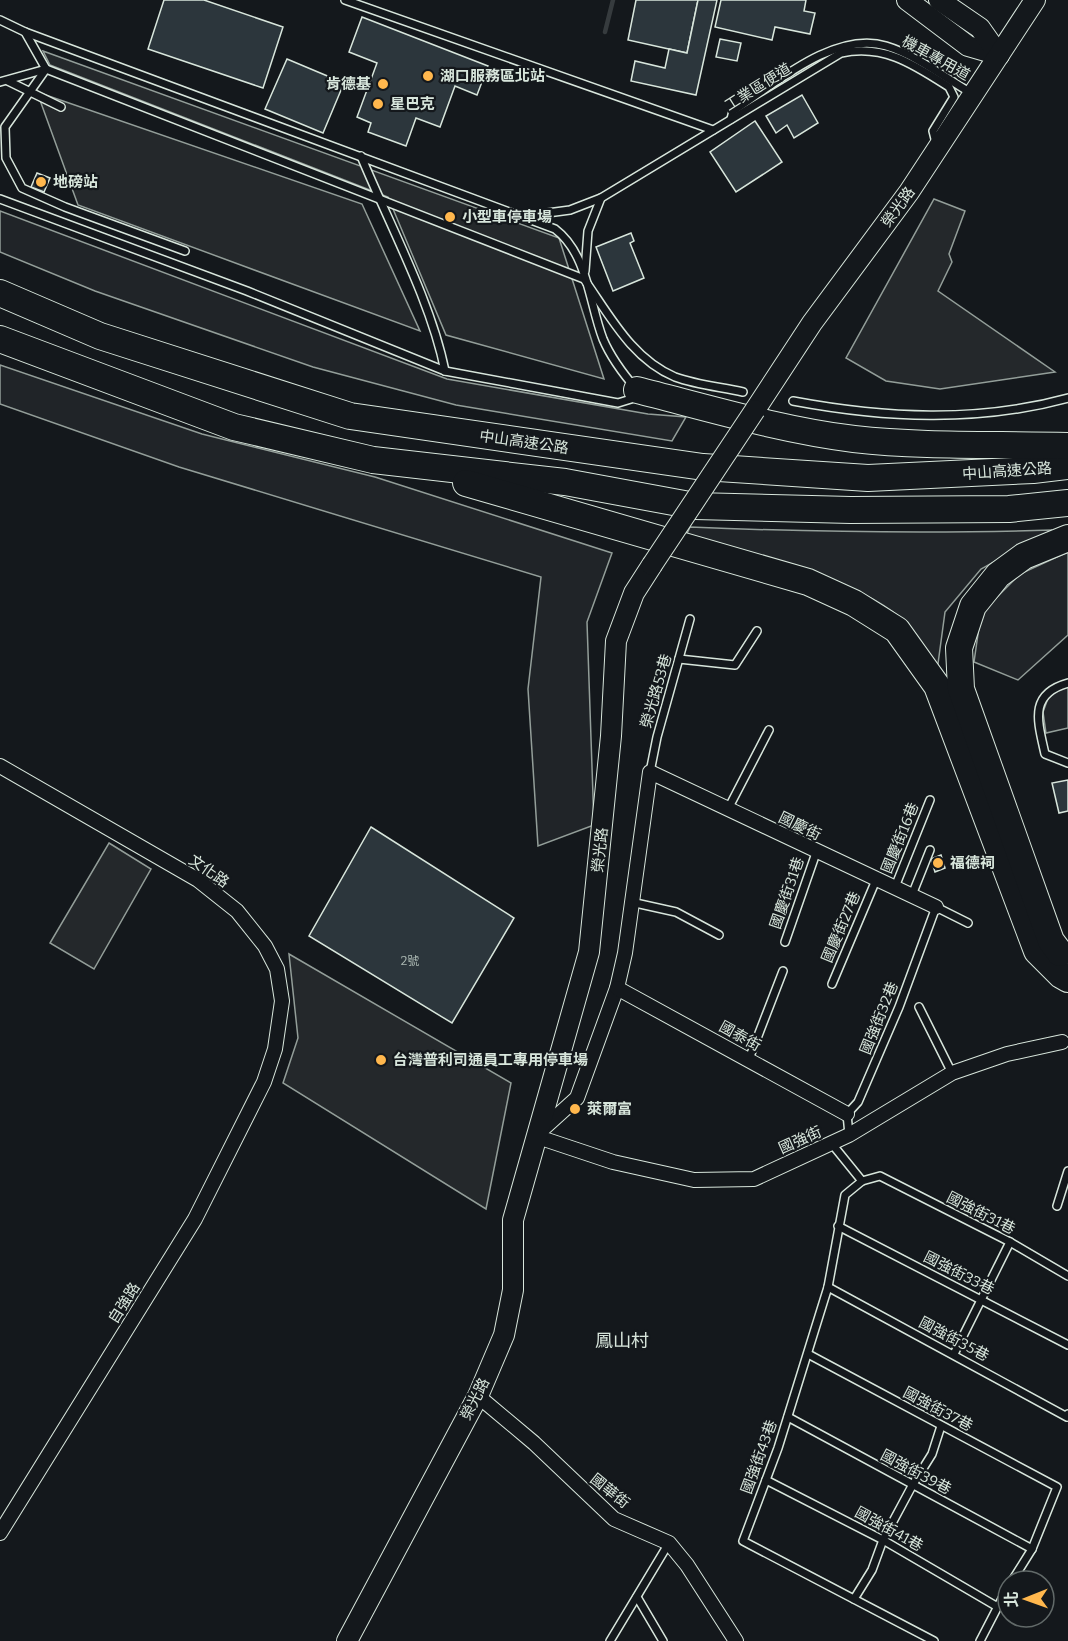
<svg xmlns="http://www.w3.org/2000/svg" width="1068" height="1641" font-family="Bitter,'Noto Sans TC',serif">
	<style>
		.green { fill: #202428; stroke: #939e99; stroke-width: 1.5 }
		.parking { fill: #24282b; stroke: #939e99; stroke-width: 1.5 }
		.lines { fill: none; stroke-linecap: round; stroke-linejoin: round }
		.stream { stroke: #363b3e; stroke-width: 4.5 }
		.building { fill: #2c363c; stroke: #d8e6dc; stroke-width: 1.5 }
		.lane-casing { stroke: #d8e6dc; stroke-width: 10 }
		.street-casing { stroke: #d8e6dc; stroke-width: 16 }
		.secondary-casing { stroke: #d8e6dc; stroke-width: 22 }
		.highway-casing { stroke: #d8e6dc; stroke-width: 28 }
		.lane { stroke: #14181c; stroke-width: 7 }
		.street { stroke: #14181c; stroke-width: 14 }
		.secondary { stroke: #14181c; stroke-width: 20 }
		.highway { stroke: #14181c; stroke-width: 26 }
		.secondary-bridge-casing { stroke: #d8e6dc; stroke-width: 22; stroke-linecap: butt }
		.secondary-bridge { stroke: #14181c; stroke-width: 20 }
		.poi-dot { fill: #ffb74d; stroke: #14181c; stroke-width: 2 }
		.labels { text-anchor: middle; dominant-baseline: central; stroke-width: 4.5; stroke-linejoin: round; paint-order: stroke }
		.number-label { font-size: 12px; fill: #adbab4 }
		.street-label { font-size: 15px; fill: #d8e6dc; stroke: #14181c }
		.poi-label { font-size: 15px; font-weight: bold; fill: #d8e6dc; stroke: #14181c; text-anchor: start }
		.quarter-label { font-size: 18px; fill: #d8e6dc; stroke: #14181c }
	</style>
	<rect width="100%" height="100%" fill="#14181c"/>
	<!-- green -->
	<g class="green">
		<polygon points="0,211 447,379 648,414 686,417 672,441 456,405 313,367 95,291 0,252"/>
		<polygon points="0,365 202,434 375,477 612,553 587,622 594,825 538,846 528,689 541,577 179,467 0,404"/>
		<path d="M690,527C811,532 931,534 1052,530L981,569L945,612L937,671C928,656 919,636 907,624C861,577 748,556 685,538Z"/>
		<polygon points="1068,552 1068,635 1018,680 974,662 981,613 1020,574"/>
		<polygon points="1068,683 1068,728 1046,733 1043,712 1051,690"/>
	</g>
	<!-- parking -->
	<g class="parking">
		<polygon points="43,51 559,238 604,379 446,335 388,197 50,65"/>
		<polygon points="37,92 362,204 420,331 78,205"/>
		<polygon points="934,199 965,211 949,254 952,262 938,291 1055,372 940,389 886,381 846,358"/>
		<polygon points="109,843 151,869 94,969 50,943"/>
		<polygon points="289,954 511,1083 486,1209 283,1083 298,1038"/>
	</g>
	<g class="lines">
		<!-- stream -->
		<polyline class="stream" points="605,32 613,0"/>
	</g>
	<!-- building -->
	<g class="building">
		<polygon points="164,0 204,0 283,27 263,88 148,49"/>
		<polygon points="636,0 698,0 687,53 628,40"/>
		<polygon points="698,0 717,0 696,95 631,81 635,61 665,68 669,49 687,53"/>
		<polygon points="721,0 806,0 804,11 815,13 810,34 775,27 772,40 715,27"/>
		<polygon points="362,17 488,66 477,95 455,86 440,127 416,118 406,146 368,132 371,123 357,117 377,63 349,52"/>
		<polygon points="720,39 741,43 737,61 716,57"/>
		<polygon points="287,59 344,83 323,133 265,109"/>
		<polygon points="802,95 818,123 794,138 787,125 776,133 766,116"/>
		<polygon points="755,121 782,162 736,192 710,152"/>
		<polygon points="37,173 50,178 44,192 31,187"/>
		<polygon points="631,233 634,241 630,243 644,278 613,291 596,247"/>
		<polygon points="1068,780 1068,811 1059,813 1052,783"/>
		<polygon points="371,827 514,918 452,1023 309,936"/>
		<polygon points="941,855 945,868 935,872 931,859"/>
	</g>
	<g class="lines">
		<!-- lane casing -->
		<g class="lane-casing">
			<g id="lane">
				<polyline points="345,0 713,130"/>
				<path d="M0,20L25,32L46,69L584,279C610,316 632,359 675,377C697,385 721,387 743,392"/>
				<polyline points="46,69 5,127 6,158 22,188 65,207 185,251"/>
				<polyline points="8,81 61,107"/>
				<polyline points="0,82 46,69"/>
				<path d="M731,119L733,111C773,85 835,30 886,46C916,55 944,77 971,93"/>
				<path d="M361,156C389,224 431,301 445,371"/>
				<path d="M0,199L247,291L445,371L618,403L631,399L637,390C624,375 611,358 603,339C589,303 588,254 555,229L25,32"/>
				<polyline points="525,216 570,210 601,198"/>
				<path d="M585,271L588,231L601,198L841,53C884,44 913,64 949,87L954,97L933,131L936,143"/>
				<path d="M793,401C884,418 977,423 1068,398"/>
				<polyline points="679,659 735,665 757,631"/>
				<path d="M1068,683C1028,694 1038,722 1045,754L1068,763"/>
				<polyline points="650,772 657,737 690,619"/>
				<polyline points="728,809 769,730"/>
				<polyline points="895,887 930,800"/>
				<polyline points="912,895 930,850"/>
				<polyline points="631,902 676,912 719,935"/>
				<polyline points="785,942 816,853"/>
				<polyline points="832,984 876,880"/>
				<polyline points="919,1007 952,1073"/>
				<polyline points="749,1059 783,971"/>
				<polyline points="849,1135 847,1114 858,1102 899,1007 936,907 968,923"/>
				<polyline points="832,1144 862,1181"/>
				<polyline points="1057,1206 1068,1171"/>
				<polyline points="838,1226 1068,1345"/>
				<polyline points="828,1287 1067,1417 1068,1414"/>
				<polyline points="808,1354 1057,1487 1032,1549 1012,1581"/>
				<polyline points="954,1354 1010,1242"/>
				<polyline points="788,1417 1032,1549"/>
				<polyline points="766,1480 883,1540 996,1606"/>
				<polyline points="637,1597 663,1641"/>
				<polyline points="854,1599 872,1570 883,1540 912,1486 932,1454 941,1426"/>
				<polyline points="610,1641 669,1543"/>
				<polyline points="934,1641 743,1541 778,1448 828,1287 845,1195 862,1181 880,1176 1010,1242 1068,1276"/>
				<polyline points="980,1641 1008,1587"/>
			</g>
		</g>
		<!-- street casing -->
		<g class="street-casing">
			<g id="street">
				<polyline points="0,766 198,880 237,911 265,946 277,969 282,1001 275,1049 264,1082 195,1219 0,1533"/>
				<polyline points="936,907 650,772 625,953 617,988 577,1098 535,1136 613,1162 694,1180 754,1179 849,1135 952,1073 1007,1054 1062,1042"/>
				<polyline points="617,988 847,1114"/>
				<polyline points="478,1396 534,1443 614,1519 669,1543 687,1565 736,1641"/>
			</g>
		</g>
		<!-- secondary casing -->
		<g class="secondary-casing">
			<g id="secondary">
				<polyline points="907,0 968,46 999,55"/>
				<polyline points="939,0 980,28 999,55"/>
				<polyline points="755,410 812,323 909,192 1035,0"/>
				<polyline points="347,1641 478,1396 504,1335 513,1290 513,1220 589,952 611,736 616,641 634,593 652,565"/>
			</g>
		</g>
		<!-- highway casing -->
		<g class="highway-casing">
			<g id="highway">
				<polyline points="0,293 100,336 350,416 703,467 868,478 1033,470 1068,466"/>
				<polyline points="0,339 234,427 373,460 565,482 695,506 851,510 1009,509 1068,503"/>
				<path d="M637,390C708,408 781,430 854,439C925,447 997,444 1068,446"/>
				<polyline points="466,483 808,582 854,603 897,630 937,686 1037,951 1061,975 1068,979"/>
				<polyline points="1060,953 1051,941 961,689 959,648 973,606 998,575 1024,556 1068,538"/>
			</g>
		</g>
		<!-- lane -->
		<use href="#lane" class="lane"/>
		<!-- street -->
		<use href="#street" class="street"/>
		<!-- secondary -->
		<use href="#secondary" class="secondary"/>
		<!-- highway -->
		<use href="#highway" class="highway"/>
		<!-- secondary-bridge casing -->
		<g class="secondary-bridge-casing">
			<polyline id="secondary-bridge" points="652,565 755,410"/>
		</g>
		<!-- secondary-bridge -->
		<use href="#secondary-bridge" class="secondary-bridge"/>
	</g>
	<!-- markers -->
	<g class="poi-dot">
		<circle cx="428" cy="76" r="6"/>
		<circle cx="383" cy="84" r="6"/>
		<circle cx="378" cy="104" r="6"/>
		<circle cx="41" cy="182" r="6"/>
		<circle cx="450" cy="217" r="6"/>
		<circle cx="938" cy="863" r="6"/>
		<circle cx="381" cy="1060" r="6"/>
		<circle cx="575" cy="1109" r="6"/>
	</g>
	<g class="labels">
		<!-- number labels -->
		<g class="number-label">
			<text x="410" y="961">2號</text>
		</g>
		<!-- street labels -->
		<g class="street-label">
			<text transform="translate(936 58) rotate(29)">機車專用道</text>
			<text transform="translate(758 87) rotate(-32)">工業區便道</text>
			<text transform="translate(898 207) rotate(-54)">榮光路</text>
			<text transform="translate(524 442) rotate(8)">中山高速公路</text>
			<text transform="translate(1007 471) rotate(-4)">中山高速公路</text>
			<text transform="translate(656 691) rotate(-74)">榮光路53巷</text>
			<text transform="translate(800 826) rotate(26)">國慶街</text>
			<text transform="translate(900 838) rotate(-68)">國慶街16巷</text>
			<text transform="translate(600 850) rotate(-84)">榮光路</text>
			<text transform="translate(209 871) rotate(35)">文化路</text>
			<text transform="translate(787 893) rotate(-71)">國慶街31巷</text>
			<text transform="translate(841 927) rotate(-67)">國慶街27巷</text>
			<text transform="translate(879 1018) rotate(-68)">國強街32巷</text>
			<text transform="translate(740 1036) rotate(29)">國泰街</text>
			<text transform="translate(800 1140) rotate(-24)">國強街</text>
			<text transform="translate(981 1213) rotate(27)">國強街31巷</text>
			<text transform="translate(959 1273) rotate(27)">國強街33巷</text>
			<text transform="translate(124 1303) rotate(-58)">自強路</text>
			<text transform="translate(954 1339) rotate(28)">國強街35巷</text>
			<text transform="translate(475 1399) rotate(-63)">榮光路</text>
			<text transform="translate(938 1409) rotate(28)">國強街37巷</text>
			<text transform="translate(759 1457) rotate(-70)">國強街43巷</text>
			<text transform="translate(916 1472) rotate(28)">國強街39巷</text>
			<text transform="translate(610 1491) rotate(39)">國華街</text>
			<text transform="translate(889 1529) rotate(29)">國強街41巷</text>
		</g>
		<!-- poi labels -->
		<g class="poi-label">
			<text x="440" y="76">湖口服務區北站</text>
			<text x="371" y="84" text-anchor="end">肯德基</text>
			<text x="390" y="104">星巴克</text>
			<text x="53" y="182">地磅站</text>
			<text x="462" y="217">小型車停車場</text>
			<text x="950" y="863">福德祠</text>
			<text x="393" y="1060">台灣普利司通員工專用停車場</text>
			<text x="587" y="1109">萊爾富</text>
		</g>
		<!-- quarter labels -->
		<g class="quarter-label">
			<text x="622" y="1341">鳳山村</text>
		</g>
	</g>
	<!-- north arrow -->
	<g transform="translate(1026 1599) rotate(269)"><circle r="28" fill="#14181c" stroke="#626a69" stroke-width="1.5"/>
	<path d="M0-4.5L10 22L0 15L-10 22Z" fill="#ffb74d"/>
	<text y="-9" font-size="16" font-weight="bold" text-anchor="middle" fill="#d8e6dc">北</text>
	</g>
</svg>
